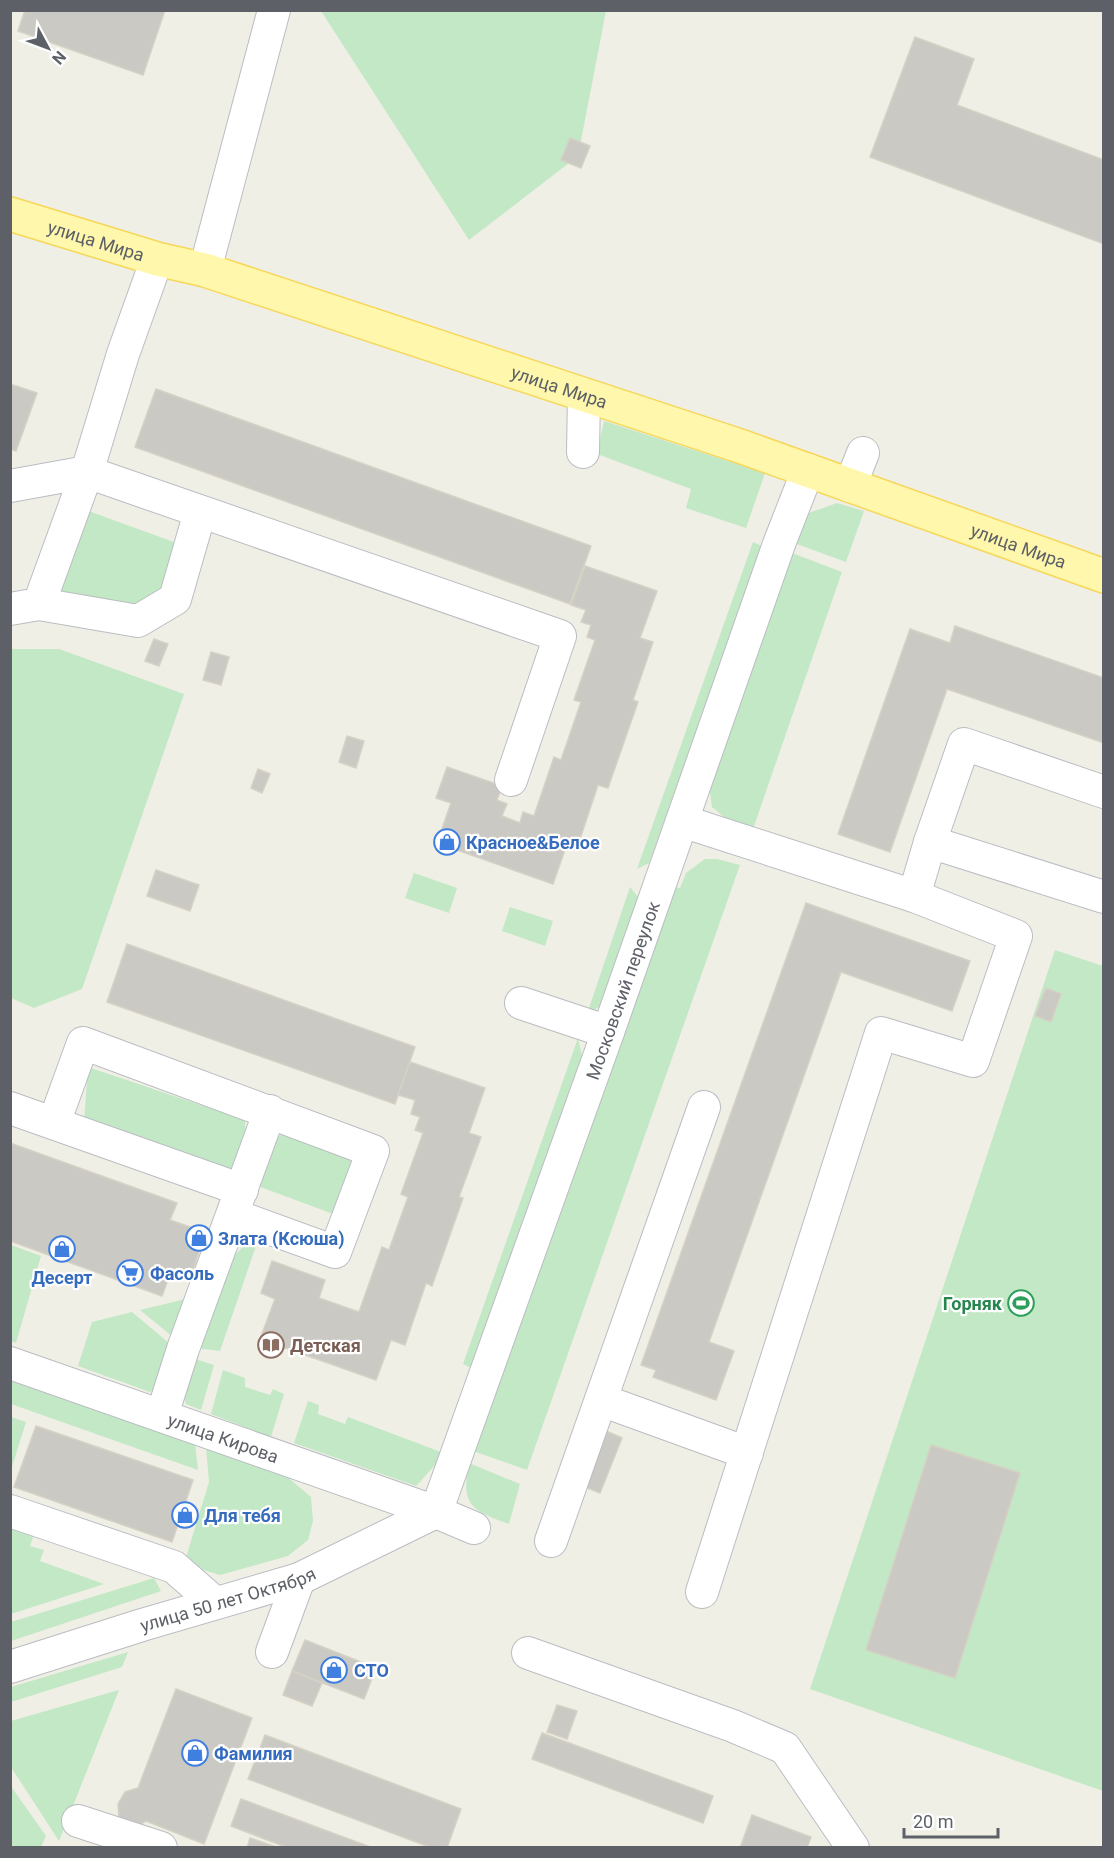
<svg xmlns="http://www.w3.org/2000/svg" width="1114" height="1858" font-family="Roboto,sans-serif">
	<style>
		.green { fill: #c2e8c5 }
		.building { fill: #cbc9c3; stroke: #d5d1c4; stroke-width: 1.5 }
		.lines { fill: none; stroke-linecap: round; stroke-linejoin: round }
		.minor-casing { stroke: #babdc2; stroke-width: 34 }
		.major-casing { stroke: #f6d759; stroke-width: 36 }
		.minor { stroke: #fff; stroke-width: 32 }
		.major { stroke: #fff8ac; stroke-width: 33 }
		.labels { text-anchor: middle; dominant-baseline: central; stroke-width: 4.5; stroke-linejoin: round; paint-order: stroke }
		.street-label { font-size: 18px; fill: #5d6167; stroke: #fff }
		.shop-label { font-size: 18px; font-weight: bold; fill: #366cbe; stroke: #fff; text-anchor: start }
		.leisure-label { font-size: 18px; font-weight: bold; fill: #27864d; stroke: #fff; text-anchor: end }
		.education-label { font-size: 18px; font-weight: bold; fill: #785e54; stroke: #fff; text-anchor: start }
	</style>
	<rect width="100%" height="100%" fill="#f0efe6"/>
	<!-- green -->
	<g class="green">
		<polygon points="321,11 606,11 578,156 469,240"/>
		<polygon points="604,421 765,473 746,528 686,508 691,489 597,454"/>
		<polygon points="837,503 864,511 846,562 794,543 806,514"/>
		<polygon points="83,509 182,545 168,592 129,613 58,591"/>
		<polygon points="753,542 762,546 649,863 637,869"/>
		<polygon points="792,553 842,572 753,829 729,821 712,807 709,785"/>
		<polygon points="10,649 59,649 184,694 82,989 34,1008 11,998"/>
		<polygon points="705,859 717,859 740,865 527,1470 473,1451 672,887 680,888 686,873"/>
		<polygon points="414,873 457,888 449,913 405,898"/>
		<polygon points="630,887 638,897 601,1006 587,1014"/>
		<polygon points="510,907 553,921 545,946 502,931"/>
		<polygon points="1055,950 1103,966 1103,1791 810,1689"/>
		<polygon points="578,1038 582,1056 471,1368 463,1364"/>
		<polygon points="88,1067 245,1120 246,1146 231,1174 84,1122"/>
		<polygon points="282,1133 342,1152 355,1166 344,1218 255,1185 269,1147"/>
		<polygon points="257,1243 220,1351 196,1348 226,1263 243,1247"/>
		<polygon points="11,1245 41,1256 16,1343 11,1341"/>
		<polygon points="194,1297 178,1341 140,1310"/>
		<polygon points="132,1312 176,1349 166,1377 150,1392 78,1366 92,1322"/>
		<polygon points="192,1358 214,1365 201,1410 186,1404 183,1391"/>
		<polygon points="223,1370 245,1378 245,1387 270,1395 273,1389 284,1394 271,1437 211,1414"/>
		<polygon points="11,1379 195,1444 198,1470 11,1404"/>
		<polygon points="308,1401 319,1405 318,1414 345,1424 348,1417 441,1452 437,1463 416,1486 294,1443"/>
		<polygon points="11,1417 26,1422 11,1470 10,1417"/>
		<polygon points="206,1447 285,1475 311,1497 313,1521 308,1540 288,1556 220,1575 184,1564 209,1482"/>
		<path d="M469,1463L520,1484L509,1524C472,1510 460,1506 469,1463Z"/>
		<polygon points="11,1520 36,1528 30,1546 44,1550 40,1561 104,1584 11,1614"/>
		<polygon points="154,1578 161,1591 11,1641 11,1622"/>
		<polygon points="128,1652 122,1667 11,1702 11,1687"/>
		<polygon points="119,1690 59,1841 11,1767 11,1721"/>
		<polygon points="10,1785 46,1836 41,1847 18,1847 11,1845"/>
	</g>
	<!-- building -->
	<g class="building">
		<polygon points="25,10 165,10 143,75 18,31"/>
		<polygon points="915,37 974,59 957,105 1104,160 1104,244 870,157"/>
		<polygon points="570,138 590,146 581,168 561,160"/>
		<polygon points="10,384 37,393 16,451 10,449"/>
		<polygon points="156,389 591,546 570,604 135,447"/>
		<polygon points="585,566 657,591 640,638 653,642 633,700 638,702 608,788 598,785 577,848 567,844 553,884 437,843 451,803 436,798 447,767 502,786 497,800 507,804 502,816 520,823 523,812 534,816 554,757 561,760 581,702 574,700 595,640 587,637 591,625 581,622 586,610 571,605"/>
		<polygon points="955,626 1104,678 1104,743 947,689 890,852 838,834 910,629 950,643"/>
		<polygon points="154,639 168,644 159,666 145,661"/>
		<polygon points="211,652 229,657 221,685 203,680"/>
		<polygon points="347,736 364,741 356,768 339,762"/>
		<polygon points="258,769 270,774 262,793 251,788"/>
		<polygon points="156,870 199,885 190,911 147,896"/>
		<polygon points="806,903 970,961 952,1011 841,972 709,1342 734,1351 716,1400 653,1377 656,1370 641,1365"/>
		<polygon points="127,944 415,1047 395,1104 107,1002"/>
		<polygon points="1046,988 1061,994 1051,1022 1035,1016"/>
		<polygon points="410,1062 485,1088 469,1133 481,1137 459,1197 463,1198 432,1286 426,1283 405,1345 391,1340 376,1380 260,1339 275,1299 261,1293 272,1261 325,1280 319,1298 359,1312 382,1247 389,1250 408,1197 401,1194 423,1133 415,1130 420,1117 411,1114 415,1100 398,1095"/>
		<polygon points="10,1143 177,1203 170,1220 196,1229 190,1245 200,1249 190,1279 171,1272 162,1296 10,1241"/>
		<polygon points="36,1426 193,1480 172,1542 14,1487"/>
		<polygon points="597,1427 622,1438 600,1493 575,1483"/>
		<polygon points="931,1445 1020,1473 955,1678 866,1650"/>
		<polygon points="305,1640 376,1668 364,1699 292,1671"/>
		<polygon points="292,1671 322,1683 312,1706 283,1695"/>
		<polygon points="176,1689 252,1718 204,1844 146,1821 137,1827 126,1825 119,1817 118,1804 125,1792 138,1788"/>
		<polygon points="557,1705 577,1711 567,1739 547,1732"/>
		<polygon points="542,1733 713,1796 703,1823 532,1759"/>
		<polygon points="265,1735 461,1809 447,1848 432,1848 248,1779"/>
		<polygon points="241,1799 373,1848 288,1848 231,1826"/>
		<polygon points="752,1815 811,1837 807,1848 740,1848"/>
		<polygon points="250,1838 279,1848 247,1848"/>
	</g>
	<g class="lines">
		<!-- minor casing -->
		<g class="minor-casing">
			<g id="minor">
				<polyline points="205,270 274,10"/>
				<polyline points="583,452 584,395"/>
				<polyline points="10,486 87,472 560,636 511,780"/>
				<polyline points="850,486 863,453"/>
				<polyline points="39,604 138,621 175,599 200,512"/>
				<polyline points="10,609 39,604 87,472 123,354 157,259"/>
				<polyline points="682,821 914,896 1016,936 973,1061 881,1033 702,1592"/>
				<polyline points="930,842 964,744 1104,792"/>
				<polyline points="914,896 930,842 1104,897"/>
				<polyline points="521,1003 608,1032"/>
				<polyline points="10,1108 242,1190"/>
				<polyline points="54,1123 83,1043 373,1151 335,1252 233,1215"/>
				<path id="s1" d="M10,1363L436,1512L474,1528"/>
				<polyline points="601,1400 747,1453"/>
				<polyline points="162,1415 183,1349 270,1111"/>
				<polyline points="10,1511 174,1567 215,1603"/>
				<path id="s2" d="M436,1512L608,1032L779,544L808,470"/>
				<polyline points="551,1541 704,1107"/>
				<polyline points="272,1652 299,1579"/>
				<polyline points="528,1653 733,1726 785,1748 853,1848"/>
				<path id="s3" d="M10,1667L142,1625L299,1579L436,1512"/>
				<polyline points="78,1821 161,1848"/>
			</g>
		</g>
		<!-- major casing -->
		<g class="major-casing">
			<g id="major">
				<path id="s4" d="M10,214L157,259L205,270L737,445L1104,576"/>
			</g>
		</g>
		<!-- minor -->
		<use href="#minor" class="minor"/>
		<!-- major -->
		<use href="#major" class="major"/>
	</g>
	<!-- icons -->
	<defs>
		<g id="shop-ring" transform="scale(1.35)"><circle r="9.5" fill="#fff" stroke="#3f7fe0" stroke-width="1.5"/><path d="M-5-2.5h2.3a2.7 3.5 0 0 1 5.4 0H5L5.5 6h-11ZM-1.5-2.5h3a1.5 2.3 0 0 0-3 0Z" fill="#3f7fe0"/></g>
		<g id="supermarket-ring" transform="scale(1.35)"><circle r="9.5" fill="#fff" stroke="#3f7fe0" stroke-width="1.5"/><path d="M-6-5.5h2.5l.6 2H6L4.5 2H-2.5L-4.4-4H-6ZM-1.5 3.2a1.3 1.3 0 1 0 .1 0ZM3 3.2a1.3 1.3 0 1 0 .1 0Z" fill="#3f7fe0"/></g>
		<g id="stadium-ring" transform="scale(1.35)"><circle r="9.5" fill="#fff" stroke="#2e9e5b" stroke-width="1.5"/><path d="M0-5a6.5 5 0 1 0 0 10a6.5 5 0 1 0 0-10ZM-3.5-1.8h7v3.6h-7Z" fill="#2e9e5b"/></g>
		<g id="library-ring" transform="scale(1.35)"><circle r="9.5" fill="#fff" stroke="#8d6e63" stroke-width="1.5"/><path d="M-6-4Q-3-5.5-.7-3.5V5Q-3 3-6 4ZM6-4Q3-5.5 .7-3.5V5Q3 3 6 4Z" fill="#8d6e63"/></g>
	</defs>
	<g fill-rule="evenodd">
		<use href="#shop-ring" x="447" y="842"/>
		<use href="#shop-ring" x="199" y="1238"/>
		<use href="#shop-ring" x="62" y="1249"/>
		<use href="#supermarket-ring" x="130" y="1273"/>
		<use href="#stadium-ring" x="1021" y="1303"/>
		<use href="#library-ring" x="271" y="1345"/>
		<use href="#shop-ring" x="185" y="1515"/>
		<use href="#shop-ring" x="334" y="1670"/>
		<use href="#shop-ring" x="195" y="1753"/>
	</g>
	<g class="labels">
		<!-- street labels -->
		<g class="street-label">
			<text stroke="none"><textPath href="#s4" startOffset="90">улица Мира</textPath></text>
			<text stroke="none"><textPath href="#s4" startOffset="576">улица Мира</textPath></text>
			<text stroke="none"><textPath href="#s4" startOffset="1062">улица Мира</textPath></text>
			<text stroke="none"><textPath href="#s2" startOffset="554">Московский переулок</textPath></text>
			<text stroke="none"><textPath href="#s1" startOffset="226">улица Кирова</textPath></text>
			<text stroke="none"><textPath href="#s3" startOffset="228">улица 50 лет Октября</textPath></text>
		</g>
		<!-- shop labels -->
		<g class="shop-label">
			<text x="466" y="842">Красное&amp;Белое</text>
			<text x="218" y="1238">Злата (Ксюша)</text>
			<text x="150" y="1273">Фасоль</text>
			<text x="62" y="1277" text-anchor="middle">Десерт</text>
			<text x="204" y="1515">Для тебя</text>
			<text x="354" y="1670">СТО</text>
			<text x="214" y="1753">Фамилия</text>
		</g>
		<!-- leisure labels -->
		<g class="leisure-label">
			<text x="1002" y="1303">Горняк</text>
		</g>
		<!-- education labels -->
		<g class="education-label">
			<text x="290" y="1345">Детская</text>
		</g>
	</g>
	<!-- border -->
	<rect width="1114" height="1858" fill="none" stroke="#5d6167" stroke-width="24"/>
	<!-- north arrow -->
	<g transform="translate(48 48) rotate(131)" stroke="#ffffff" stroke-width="4.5" paint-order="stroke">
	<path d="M0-4.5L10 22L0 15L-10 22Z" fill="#5d6167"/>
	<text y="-9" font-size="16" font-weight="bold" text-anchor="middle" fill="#5d6167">N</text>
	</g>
	<!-- scale -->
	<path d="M904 1828v9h94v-9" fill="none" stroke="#5d6167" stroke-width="3"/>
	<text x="913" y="1828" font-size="18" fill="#5d6167" stroke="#ffffff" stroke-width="4.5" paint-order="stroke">20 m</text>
</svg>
